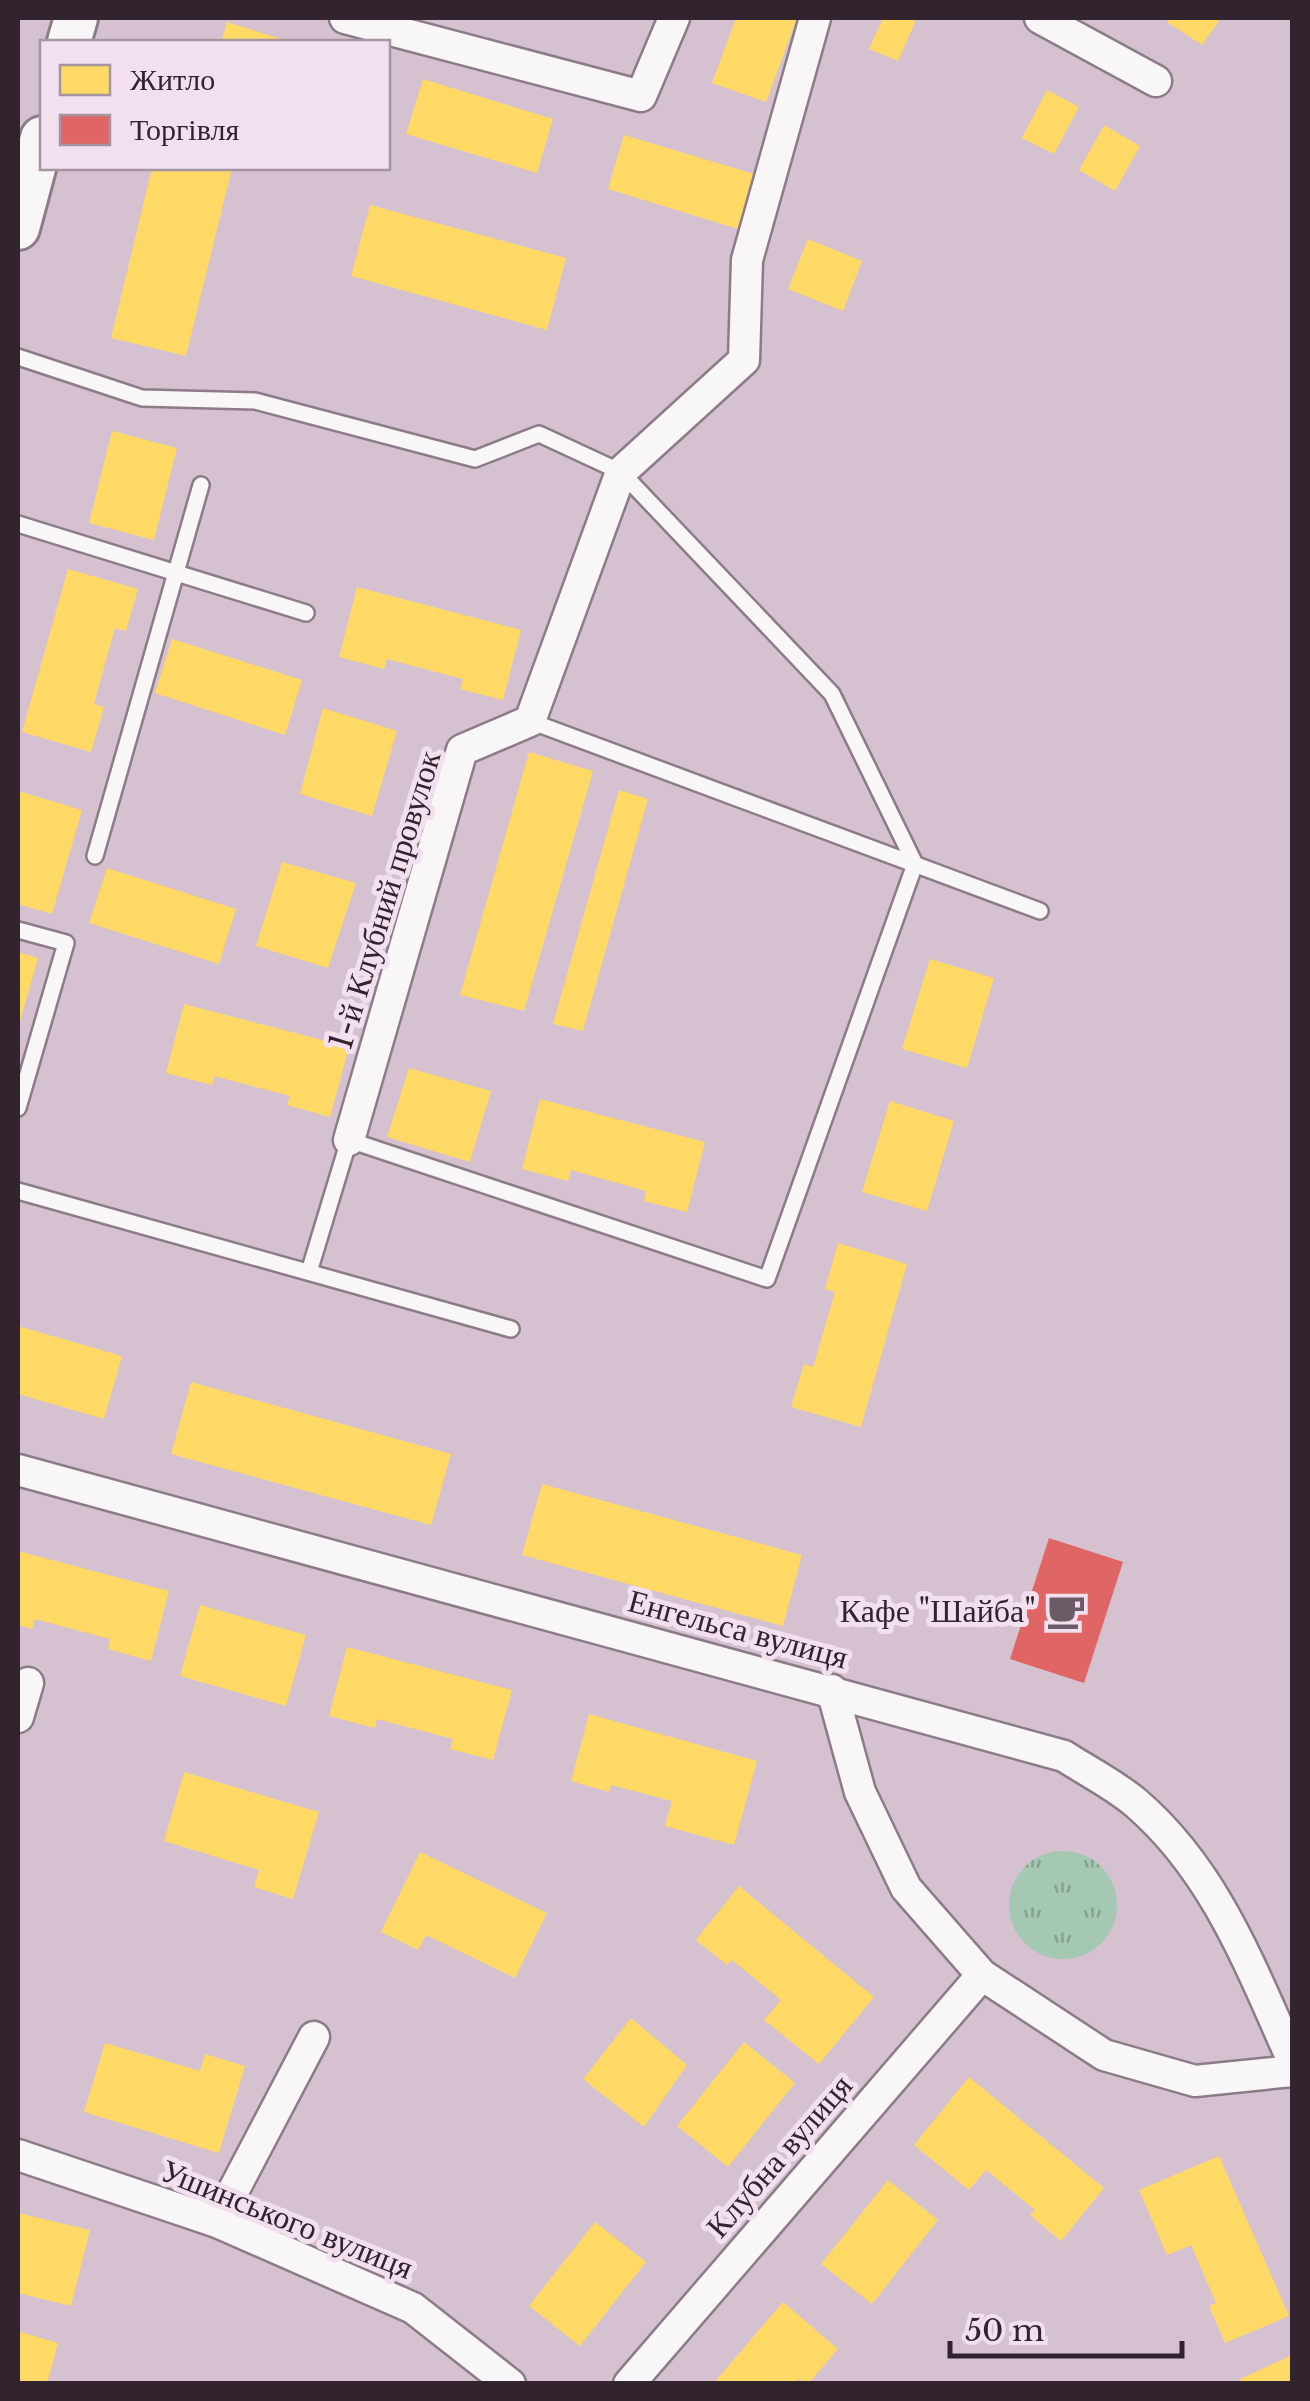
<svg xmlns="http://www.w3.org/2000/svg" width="1310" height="2401" font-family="'Libre Baskerville',serif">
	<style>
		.grass { fill: url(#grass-tufts) }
		.homes { fill: #ffd966 }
		.shops { fill: #e06666 }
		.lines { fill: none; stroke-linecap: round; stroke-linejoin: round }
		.lane-casing { stroke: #8b7c87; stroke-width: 20 }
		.street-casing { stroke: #8b7c87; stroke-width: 35 }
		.secondary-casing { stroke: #8b7c87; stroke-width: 48 }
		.lane { stroke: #f9f6f8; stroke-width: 15 }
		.street { stroke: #f9f6f8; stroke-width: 30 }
		.secondary { stroke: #f9f6f8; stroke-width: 42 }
		.labels { text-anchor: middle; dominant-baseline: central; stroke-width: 10; stroke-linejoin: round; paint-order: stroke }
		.street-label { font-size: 32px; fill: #32242f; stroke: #f2e0ee }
		.poi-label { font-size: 32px; fill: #32242f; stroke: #f2e0ee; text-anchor: end }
	</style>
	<defs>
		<pattern id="grass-tufts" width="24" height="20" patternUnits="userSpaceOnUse" patternTransform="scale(2.5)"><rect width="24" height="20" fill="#a4c8b1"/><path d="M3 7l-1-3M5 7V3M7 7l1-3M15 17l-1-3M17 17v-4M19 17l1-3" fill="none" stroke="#86a290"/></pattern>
	</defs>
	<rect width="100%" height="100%" fill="#d5c1d0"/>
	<!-- grass -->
	<circle class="grass" cx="1063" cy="1905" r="54"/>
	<!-- homes -->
	<g class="homes">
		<polygon points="736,18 797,18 766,102 712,83"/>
		<polygon points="883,18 917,18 898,61 869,49"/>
		<polygon points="1170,18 1221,18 1202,45 1167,22"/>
		<polygon points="227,22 291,42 221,42"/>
		<polygon points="423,79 553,119 537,173 406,134"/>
		<polygon points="1047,90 1079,107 1054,154 1022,138"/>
		<polygon points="1104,125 1140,146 1115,191 1079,170"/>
		<polygon points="624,135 754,174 738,229 608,189"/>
		<polygon points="152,168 232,168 186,356 111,338"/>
		<polygon points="370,205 566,258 547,330 351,276"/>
		<polygon points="808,239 862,261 843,311 788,289"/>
		<polygon points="112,431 177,448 154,540 89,523"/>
		<polygon points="68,569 138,589 126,631 115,628 94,704 104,707 91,752 22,732"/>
		<polygon points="357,587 521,630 503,700 460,689 463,679 387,659 384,669 339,657"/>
		<polygon points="172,639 302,680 285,735 155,693"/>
		<polygon points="323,708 397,731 372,816 300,794"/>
		<polygon points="529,752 593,771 524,1011 460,995"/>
		<polygon points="619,790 648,799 583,1031 553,1024"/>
		<polygon points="18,791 82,810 52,914 18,904"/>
		<polygon points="282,862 356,883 328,968 256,946"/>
		<polygon points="107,868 236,909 219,964 89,923"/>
		<polygon points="18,952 38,958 19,1025 18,1025"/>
		<polygon points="930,959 994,978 967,1068 902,1049"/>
		<polygon points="184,1004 349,1047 330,1117 287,1105 290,1096 214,1076 212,1085 166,1073"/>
		<polygon points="409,1068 491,1091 470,1162 387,1137"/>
		<polygon points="540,1099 705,1142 687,1212 644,1201 646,1191 571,1170 568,1181 522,1169"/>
		<polygon points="890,1101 954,1121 927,1211 862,1192"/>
		<polygon points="838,1243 907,1264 861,1427 791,1407 804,1364 813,1367 835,1292 825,1289"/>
		<polygon points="18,1326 122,1356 104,1419 18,1394"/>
		<polygon points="191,1382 451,1454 431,1525 171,1454"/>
		<polygon points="542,1484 802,1555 783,1626 522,1555"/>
		<polygon points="18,1551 169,1591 151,1661 108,1649 110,1639 35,1619 32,1629 18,1625"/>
		<polygon points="200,1605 306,1635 286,1706 180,1676"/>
		<polygon points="347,1647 512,1690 493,1760 450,1749 453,1739 377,1719 375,1728 329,1716"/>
		<polygon points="589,1714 757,1761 734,1845 665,1826 672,1801 611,1785 609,1792 571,1781"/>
		<polygon points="184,1772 319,1812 293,1899 254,1887 259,1870 164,1841"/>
		<polygon points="420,1852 547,1913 515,1978 426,1935 418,1950 381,1932"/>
		<polygon points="739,1886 874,1997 819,2064 764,2020 781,2000 732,1960 727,1965 696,1940"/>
		<polygon points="631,2018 687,2065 644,2127 583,2079"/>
		<polygon points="744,2042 795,2083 728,2167 677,2126"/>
		<polygon points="105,2043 200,2071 205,2054 245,2066 219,2153 84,2112"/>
		<polygon points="969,2077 1104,2188 1061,2241 1030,2215 1035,2210 986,2170 969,2190 914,2145"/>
		<polygon points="1219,2156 1289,2316 1225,2343 1209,2306 1216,2303 1191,2245 1167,2255 1139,2190"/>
		<polygon points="888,2180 938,2220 872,2304 821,2264"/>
		<polygon points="18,2213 90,2230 71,2306 18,2293"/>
		<polygon points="595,2222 646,2262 580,2346 529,2306"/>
		<polygon points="783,2302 838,2349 808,2384 799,2379 795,2384 713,2384"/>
		<polygon points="18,2331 58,2343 47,2384 18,2384"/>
		<polygon points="1292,2355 1292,2384 1242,2384 1240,2379"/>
	</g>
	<!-- shops -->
	<polygon class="shops" points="1049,1538 1123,1562 1084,1683 1010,1659"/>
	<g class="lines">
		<!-- lane casing -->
		<g class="lane-casing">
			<g id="lane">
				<polyline points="18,357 142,398 255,401 475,459 539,434 621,472 832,694 915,864 767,1279 349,1140 309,1272"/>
				<polyline points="18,524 306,613"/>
				<polyline points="530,721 1040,911"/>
				<polyline points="95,856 201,485"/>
				<polyline points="18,930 66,943 18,1108"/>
				<polyline points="18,1191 511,1329"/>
			</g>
		</g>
		<!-- street casing -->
		<g class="street-casing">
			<g id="street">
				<polyline points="345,18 641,96 674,18"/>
				<polyline points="1040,18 1156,81"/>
				<polyline points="349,1140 462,750 530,721 621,472 744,360 747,260 815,18"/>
				<path d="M18,1470L1064,1756C1087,1771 1115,1785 1136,1803C1215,1871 1250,1966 1292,2059"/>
				<polyline points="832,1690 860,1792 906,1888 982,1975 1104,2055 1195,2081 1292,2071"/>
				<polyline points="18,1717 28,1683"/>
				<polyline points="18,2155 217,2222 413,2308 510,2384"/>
				<polyline points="217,2222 314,2037"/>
				<polyline points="629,2384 982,1975"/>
			</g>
		</g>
		<!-- secondary casing -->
		<g class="secondary-casing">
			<g id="secondary">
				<polyline points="69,42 76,18"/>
				<polyline points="18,228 42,138"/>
			</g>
		</g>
		<!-- lane -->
		<use href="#lane" class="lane"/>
		<!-- street -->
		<use href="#street" class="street"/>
		<!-- secondary -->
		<use href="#secondary" class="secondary"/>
	</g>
	<!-- icons -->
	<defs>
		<g id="cafe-bare" transform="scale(3)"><path d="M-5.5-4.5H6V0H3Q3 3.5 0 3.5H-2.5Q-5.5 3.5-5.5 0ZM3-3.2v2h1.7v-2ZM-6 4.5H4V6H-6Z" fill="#6b5b67" stroke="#f2e0ee" stroke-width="2.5" paint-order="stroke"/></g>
	</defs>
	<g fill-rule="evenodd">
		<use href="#cafe-bare" x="1066" y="1611"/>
	</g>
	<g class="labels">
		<!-- street labels -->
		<g class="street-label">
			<text transform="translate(385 900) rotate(-73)">1-й Клубний провулок</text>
			<text transform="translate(738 1629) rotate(15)">Енгельса вулиця</text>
			<text transform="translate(779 2156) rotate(-49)">Клубна вулиця</text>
			<text transform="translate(287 2219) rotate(22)">Ушинського вулиця</text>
		</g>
		<!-- poi labels -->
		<g class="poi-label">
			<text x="1036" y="1611">Кафе "Шайба"</text>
		</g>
	</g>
	<!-- border -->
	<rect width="1310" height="2401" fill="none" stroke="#32242f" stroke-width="40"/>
	<!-- legend -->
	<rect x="40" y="40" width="350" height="130" fill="#f2e0ee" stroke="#a595a2" stroke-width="2.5"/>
	<rect x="60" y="65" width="50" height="30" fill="#ffd966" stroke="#a595a2" stroke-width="2.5"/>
	<text x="130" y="90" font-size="30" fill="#32242f">Житло</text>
	<rect x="60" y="115" width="50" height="30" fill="#e06666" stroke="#a595a2" stroke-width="2.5"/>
	<text x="130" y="140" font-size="30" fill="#32242f">Торгівля</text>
	<!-- scale -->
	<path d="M950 2341v15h232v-15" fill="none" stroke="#32242f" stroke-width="5"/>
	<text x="965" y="2341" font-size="30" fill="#32242f" stroke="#f2e0ee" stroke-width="8" paint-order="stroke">50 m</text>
</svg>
